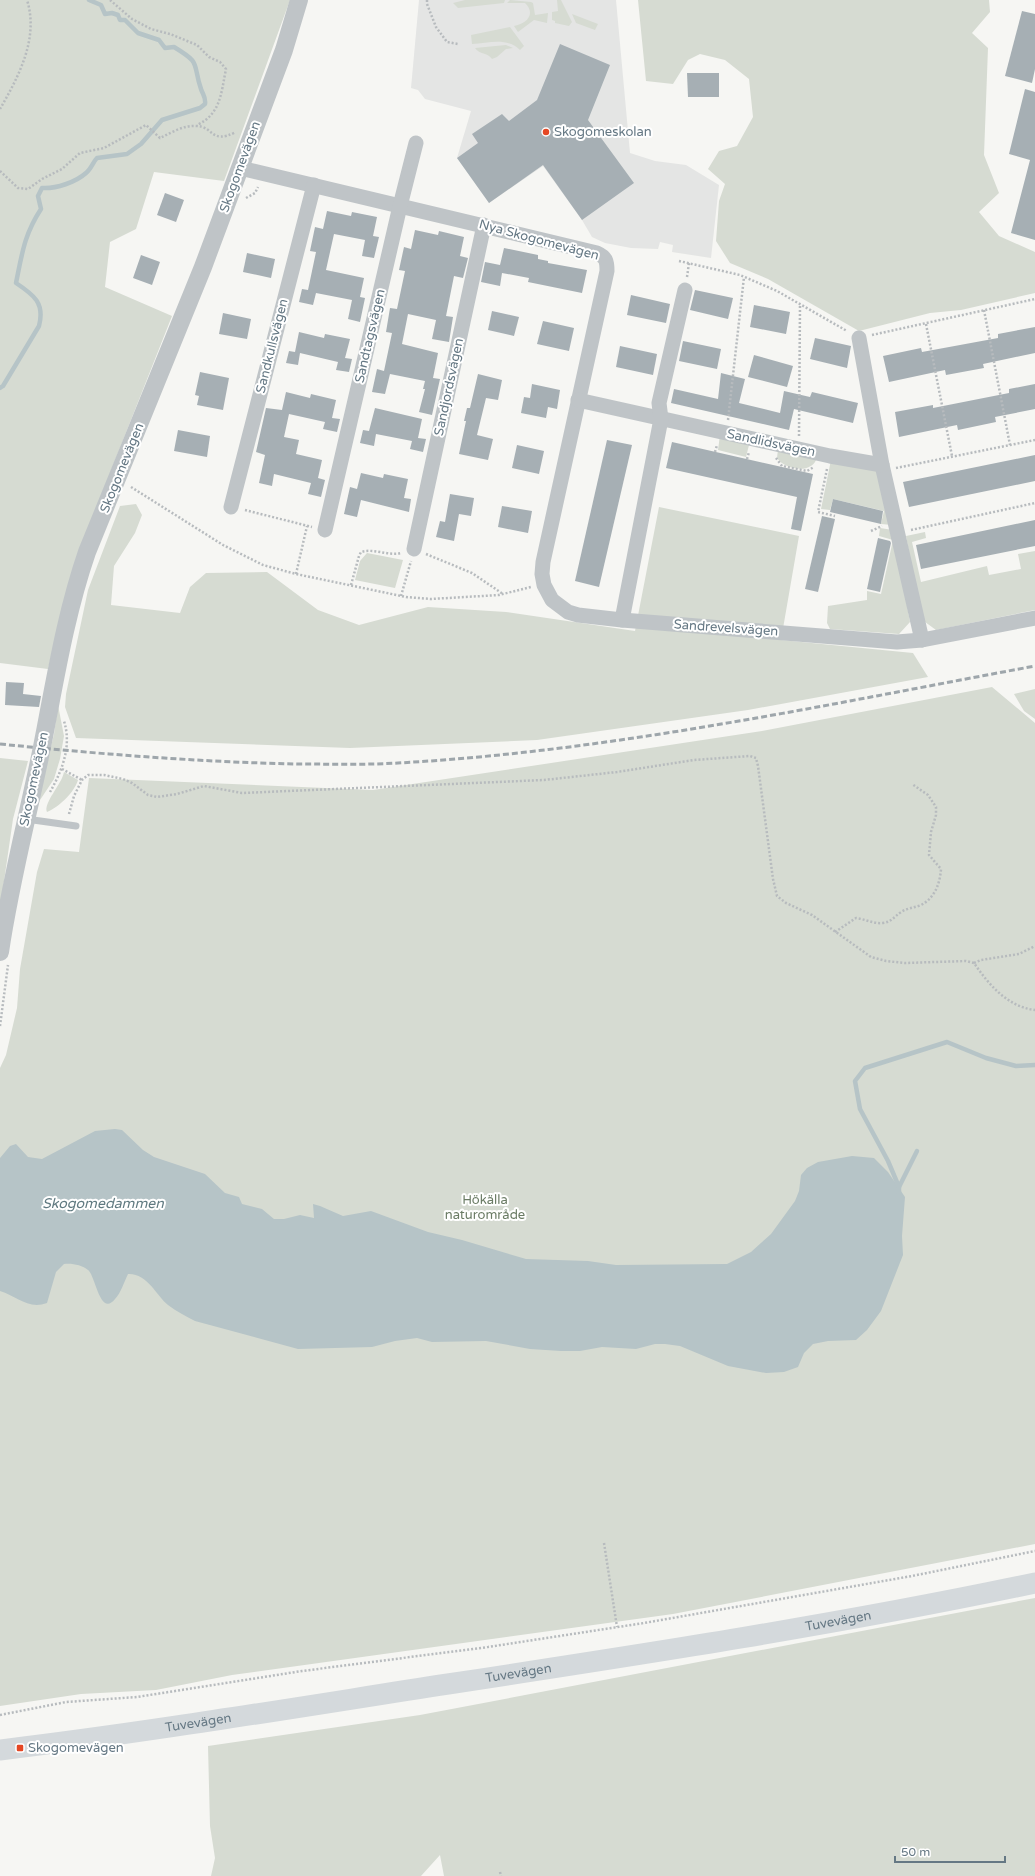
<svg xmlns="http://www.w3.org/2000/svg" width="1035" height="1876" font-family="'Varela Round',sans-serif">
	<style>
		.built { fill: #e4e5e4 }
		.green { fill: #d6dbd2 }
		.water { fill: #b6c4c7 }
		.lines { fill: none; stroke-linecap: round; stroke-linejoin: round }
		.stream { stroke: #b6c4c7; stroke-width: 4.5 }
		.building { fill: #a6afb4 }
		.path { stroke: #b7bbbe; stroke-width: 2.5; stroke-dasharray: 2 2; stroke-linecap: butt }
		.service { stroke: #bfc4c7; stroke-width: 7 }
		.minor { stroke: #bfc4c7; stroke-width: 15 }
		.tertiary { stroke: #bfc4c7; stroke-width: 18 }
		.secondary { stroke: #d4d9dc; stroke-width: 21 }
		.rail { stroke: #9ea6ab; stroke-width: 3; stroke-dasharray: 6 3; stroke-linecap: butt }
		.poi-dot { fill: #e54724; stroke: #fff; stroke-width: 1.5 }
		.labels { text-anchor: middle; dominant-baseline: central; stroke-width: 4; stroke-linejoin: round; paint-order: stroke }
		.poi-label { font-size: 13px; fill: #657884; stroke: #fff; text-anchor: start }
		.street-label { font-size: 13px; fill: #657884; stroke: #fff }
		.park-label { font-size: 13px; fill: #6a7b64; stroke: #fff }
		.water-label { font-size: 14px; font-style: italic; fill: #607a81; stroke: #fff }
	</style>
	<rect width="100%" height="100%" fill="#f6f6f3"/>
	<!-- built -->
	<polygon class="built" points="419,0 616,0 630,153 655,161 686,165 719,185 711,258 672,252 673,245 660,242 658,249 631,248 605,243 592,237 582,220 543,166 489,203 457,158 471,111 425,99 418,90 411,88"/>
	<!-- green -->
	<g class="green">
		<polygon points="0,0 290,0 224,181 154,172 136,229 110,242 105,287 172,316 95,511 65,599 48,669 0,663"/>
		<polygon points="465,0 505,0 504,3 458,8 453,3"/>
		<path d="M510,0L531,2L533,3L535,15L548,13L547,23L534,20L518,32L514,26C525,24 537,15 525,3H507Z"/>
		<polygon points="557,0 561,0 572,22 569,26 555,23 555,21 552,20 552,12 558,11"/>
		<polygon points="638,0 989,0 990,12 972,33 988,48 984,155 999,193 979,212 999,236 1035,252 1035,293 961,310 930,313 859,331 768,279 730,263 716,241 719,201 725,184 708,169 719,151 737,146 753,117 749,79 725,60 700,54 688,60 673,84 646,81"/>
		<polygon points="572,14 598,24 595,30 576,23"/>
		<path d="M510,27L524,46L520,50C507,37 489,43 472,44L471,35Z"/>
		<path d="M506,45L513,48L506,49L497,57L492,59C487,52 480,55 475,48Z"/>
		<polygon points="720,435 750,441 746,457 718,450"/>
		<path d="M778,449L817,457C813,475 785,470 777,458Z"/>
		<polygon points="831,460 875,470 883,479 892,525 881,524 884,511 833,499 830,510 821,509"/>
		<polygon points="136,504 142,515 135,533 114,566 111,605 180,613 190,587 206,573 267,572 318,610 359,625 428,607 506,612 635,631 659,507 799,536 781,640 913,653 928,677 748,710 537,740 350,748 76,738 65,707 66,694 88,590 120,506"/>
		<polygon points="880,528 893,530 910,622 899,634 830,629 827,623 828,606 867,600 867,591 881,594 893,540 879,536"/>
		<polygon points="925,532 926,538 912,542 921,582 987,566 989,575 1021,569 1018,554 1035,551 1035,610 936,630 921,619 906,536"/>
		<polygon points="367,553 403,560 395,588 355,580 360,561"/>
		<polygon points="992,687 1035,723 1035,1544 673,1614 232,1675 156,1690 81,1694 0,1706 0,1068 6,1055 17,1008 20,969 37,872 44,849 79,852 89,778 373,790 762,731"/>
		<polygon points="1035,689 1035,719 1024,711 1014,694"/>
		<polygon points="58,705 64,736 60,759 54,779 40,800 36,810 54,734"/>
		<polygon points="0,758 28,761 13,819 0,909"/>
		<path d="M64,772L78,780C74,793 59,807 47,812C43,803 62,784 64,772Z"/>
		<polygon points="1035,1598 1035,1876 444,1876 440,1855 421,1876 211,1876 215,1858 210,1826 208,1746 420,1715"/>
	</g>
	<!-- water -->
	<path class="water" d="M115,1129L122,1130L143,1150L154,1157L205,1174L225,1193L239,1197L242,1204L262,1209L274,1219H284L300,1215L314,1218L313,1204L320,1206L343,1216L371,1211L428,1232L462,1240L526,1259L588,1261L616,1265L727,1264L751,1252L771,1234L795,1201L799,1191L801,1175L807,1168L818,1162L852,1156L874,1158L888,1172L905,1197L902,1236L903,1255L881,1311L867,1330L856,1340L828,1341L813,1344L804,1353L798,1367L784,1372L766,1373L728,1366L680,1346L665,1344H655L636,1349L602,1347L580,1351H561L530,1349L486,1341L432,1342L417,1338L395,1341L372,1347L298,1349L195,1321C186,1316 177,1312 168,1305C156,1295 147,1273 128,1274C124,1282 121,1293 115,1299C100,1318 95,1274 88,1270C82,1265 72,1263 64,1264L56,1272L47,1303C28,1310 17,1296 0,1291V1158L10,1146L16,1144L28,1157L42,1159L95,1131Z"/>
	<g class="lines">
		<!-- stream -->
		<g class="stream">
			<path d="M0,388L3,386L39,326C45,303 34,295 16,283C22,254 24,235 41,209L38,196L42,188C56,189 76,182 86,173C91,169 93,162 97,158L127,154L141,144L162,120L200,108L205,104C206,97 203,95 201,89C192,62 202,64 174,47L165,48L159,40L138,33L125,20H120L118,15L112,13L105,14L101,5L89,0"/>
			<polyline points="899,1187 917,1151"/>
			<polyline points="899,1193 899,1187 888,1161 860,1109 855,1081 865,1068 947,1042 986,1058 1016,1066 1035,1065"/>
		</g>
	</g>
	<!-- building -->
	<g class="building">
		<polygon points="1022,11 1035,14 1035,69 1032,83 1005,76"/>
		<polygon points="560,44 610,65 588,120 634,183 582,220 543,165 489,203 457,158 478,143 472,134 502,114 509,121 537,100"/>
		<polygon points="687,73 719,73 719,97 688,97"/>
		<polygon points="1025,89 1035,92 1035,240 1011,233 1030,160 1009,154"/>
		<polygon points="165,193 184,200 176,222 157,215"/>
		<polygon points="327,211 351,216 352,212 377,217 373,236 379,237 374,258 362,256 365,240 334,234 326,270 364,278 360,297 365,298 360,322 348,319 352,300 316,293 313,305 299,302 302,289 308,290 316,252 310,251 315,227 323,229"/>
		<polygon points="415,230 438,235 439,231 464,237 460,256 468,258 463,278 454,276 446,316 453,317 449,342 432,339 436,320 408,314 402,344 438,353 433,378 440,379 432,415 419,412 425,389 423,389 425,381 390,374 385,394 372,392 377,369 384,371 392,333 386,332 390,308 397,309 405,271 399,270 404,247 411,249"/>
		<polygon points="504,248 538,255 538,259 548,261 548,263 587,270 582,293 528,282 529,278 502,273 500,286 481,282 485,262 500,265"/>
		<polygon points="247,253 275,259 271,278 243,272"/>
		<polygon points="141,255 160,262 152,285 133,278"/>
		<polygon points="695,290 733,298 728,319 690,310"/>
		<polygon points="631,295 670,304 666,323 627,315"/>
		<polygon points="754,305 790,312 786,334 750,327"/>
		<polygon points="492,311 519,317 514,336 488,330"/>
		<polygon points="223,313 251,319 247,339 219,334"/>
		<polygon points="543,321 574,328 569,351 537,344"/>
		<polygon points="1035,327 1035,353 983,364 984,368 946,375 945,370 889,382 883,356 921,348 922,352 998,338 998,334"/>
		<polygon points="299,332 324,338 325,334 350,339 345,358 352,359 349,372 336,370 338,362 300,353 298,365 286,363 289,351 295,352"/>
		<polygon points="815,338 851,346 847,368 810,359"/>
		<polygon points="683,341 721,349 717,369 679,361"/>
		<polygon points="620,346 657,354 653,375 616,367"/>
		<polygon points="754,355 793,366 787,387 748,377"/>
		<polygon points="200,372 229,378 223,410 197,405 199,396 195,395"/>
		<polygon points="721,373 745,379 739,403 780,413 784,391 810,397 812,392 858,403 853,423 794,409 789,430 671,403 674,389 718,399"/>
		<polygon points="478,374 502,380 498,400 486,398 477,435 493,439 488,460 459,454 466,421 464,421 467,408 470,408"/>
		<polygon points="532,384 560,390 557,409 548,407 546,418 521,413 524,397 530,398"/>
		<polygon points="1035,384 1035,409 995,417 996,422 958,430 957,425 899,437 895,412 933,405 933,408 1009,393 1009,389"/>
		<polygon points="286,392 310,398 311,394 336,400 332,418 340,419 337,432 323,429 325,422 289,414 284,437 299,440 296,454 322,460 318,478 325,480 321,497 308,494 311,483 274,474 272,486 259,483 265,455 256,452 266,408 282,410"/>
		<polygon points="375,408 422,419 418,438 426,439 423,452 410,449 412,441 376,434 374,446 360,443 363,430 369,431"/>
		<polygon points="178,430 210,436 207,457 174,451"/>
		<polygon points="607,440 632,445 599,587 575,581"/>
		<polygon points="672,442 813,474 801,531 791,529 797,497 666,468"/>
		<polygon points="517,445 544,451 539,474 512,468"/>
		<polygon points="1035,455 1035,481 909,507 903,482"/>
		<polygon points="361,473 383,478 384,474 408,479 404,498 411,499 409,512 361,500 357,517 344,514 350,487 357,489"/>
		<polygon points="450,494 474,498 471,516 459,514 454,541 436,537 440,521 445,522"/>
		<polygon points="833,499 883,511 881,524 830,512"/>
		<polygon points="502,506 532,511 528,533 498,527"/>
		<polygon points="822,516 835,519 818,592 805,589"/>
		<polygon points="1035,520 1035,546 921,569 916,545"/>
		<polygon points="878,538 890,541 891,543 880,592 867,589"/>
		<polygon points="6,682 24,683 23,694 41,696 39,707 5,705"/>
	</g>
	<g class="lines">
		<!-- path -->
		<g class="path">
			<path d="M110,0L132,19L151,29L170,34L197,45L209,57L220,62L226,69C221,93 221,114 197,125"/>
			<polyline points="427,0 427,4 436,27 447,42 458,44"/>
			<path d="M0,109C19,76 39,38 27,0"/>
			<path d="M0,171L18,188L28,189L42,179L62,169L80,153L104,148L146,125L160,138C171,133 183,125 196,126C214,126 210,145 236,132"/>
			<polyline points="246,198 255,193 258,187"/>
			<polyline points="679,261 740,275 777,291 847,331"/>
			<polyline points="687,277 689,263"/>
			<polyline points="984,310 1010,445"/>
			<polyline points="926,324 952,456"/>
			<polyline points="872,335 1035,299"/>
			<polyline points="728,420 744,277"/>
			<polyline points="799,436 800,305"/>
			<polyline points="715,452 717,445"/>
			<polyline points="776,458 782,466 807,471 814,467"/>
			<polyline points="747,459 749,452"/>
			<polyline points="896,468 1035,440"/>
			<polyline points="827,469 818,512 835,516"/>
			<polyline points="131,487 223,545 263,565 296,574 406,597 431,599 499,595 531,587"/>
			<polyline points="245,510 312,527"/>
			<polyline points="911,530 1035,503"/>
			<polyline points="871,531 882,526"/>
			<polyline points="426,554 472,573 503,594"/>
			<polyline points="296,574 307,526"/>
			<path d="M351,585L359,556L361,552C374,548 387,556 401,553"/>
			<polyline points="401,596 411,561"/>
			<polyline points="62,769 82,780"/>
			<path d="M50,792C62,771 72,746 64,721"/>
			<path d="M69,814L74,796L82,780L88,775H104L123,779L132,783L148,795L157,797L177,794L204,786L242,793L544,780L617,772L694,760L750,756L756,758L758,766L773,879L777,896L786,903L812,915L871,957L886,961L905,963L966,961L974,963C989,985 1008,1007 1035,1010"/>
			<path d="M835,932L856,918C865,919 873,924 883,923C891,922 894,917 901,912C907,908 914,908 921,905C935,898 940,883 941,869L929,855L931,832L936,815V807L928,795L912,784"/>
			<polyline points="974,963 981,960 1019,954 1035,946"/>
			<polyline points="0,1026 8,965"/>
			<polyline points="604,1543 617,1627"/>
			<polyline points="0,1715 66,1702 137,1697 302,1671 488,1647 644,1623 912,1576 1035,1551"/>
			<polyline points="500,1872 501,1876"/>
		</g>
		<!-- service -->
		<polyline class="service" points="26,819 76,826"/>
		<!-- minor -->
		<g class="minor">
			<path d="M240,168L597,253C606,257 607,261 607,271L543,562L542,574L544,585L552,600L568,612L578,615L622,620L897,642L922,640L1035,618"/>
			<polyline points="859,338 882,465 922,640"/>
			<polyline points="578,400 830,456 882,465"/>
			<polyline points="231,507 314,185"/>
			<polyline points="325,530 400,206 416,143"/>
			<polyline points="414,549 484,225"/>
			<polyline points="622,620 661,419 659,403 685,290"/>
		</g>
		<!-- tertiary -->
		<path class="tertiary" d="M0,952C10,883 28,816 42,747C55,681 65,616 87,552L203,267L284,50L299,0"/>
		<!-- secondary -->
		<path class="secondary" id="s1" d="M0,1750C150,1732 299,1707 448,1684C645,1654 841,1624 1035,1583"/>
		<!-- rail -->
		<path class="rail" d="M0,744C99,754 199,762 298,764C331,764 365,765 398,763C613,751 824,705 1035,666"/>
	</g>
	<!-- markers -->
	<g class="poi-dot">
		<circle cx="546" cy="132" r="4"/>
		<rect x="16" y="1744" width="8" height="8" rx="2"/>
	</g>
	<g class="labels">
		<!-- poi labels -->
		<g class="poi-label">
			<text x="554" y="132">Skogomeskolan</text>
			<text x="28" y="1748">Skogomevägen</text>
		</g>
		<!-- street labels -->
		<g class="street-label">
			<text transform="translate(240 167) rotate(-70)">Skogomevägen</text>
			<text transform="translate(539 240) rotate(15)">Nya Skogomevägen</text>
			<text transform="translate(370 336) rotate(-77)">Sandtagsvägen</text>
			<text transform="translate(272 346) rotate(-76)">Sandkullsvägen</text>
			<text transform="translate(449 387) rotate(-78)">Sandjordsvägen</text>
			<text transform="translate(771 443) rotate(12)">Sandlidsvägen</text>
			<text transform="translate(122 468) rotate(-68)">Skogomevägen</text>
			<text transform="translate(726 628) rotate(4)">Sandrevelsvägen</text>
			<text transform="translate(34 779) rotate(-78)">Skogomevägen</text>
			<text stroke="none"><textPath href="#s1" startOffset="848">Tuvevägen</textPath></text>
			<text stroke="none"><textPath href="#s1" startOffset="524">Tuvevägen</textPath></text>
			<text stroke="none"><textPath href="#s1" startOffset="200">Tuvevägen</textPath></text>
		</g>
		<!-- park labels -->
		<g class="park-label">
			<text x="485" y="1200">Hökälla<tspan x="485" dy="15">naturområde</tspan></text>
		</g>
		<!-- water labels -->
		<g class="water-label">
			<text x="103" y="1203">Skogomedammen</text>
		</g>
	</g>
	<!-- scale -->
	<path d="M895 1856v6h110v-6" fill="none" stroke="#657884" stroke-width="2"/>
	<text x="901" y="1856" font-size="12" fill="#657884" stroke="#ffffff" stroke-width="3" paint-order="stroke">50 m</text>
</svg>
